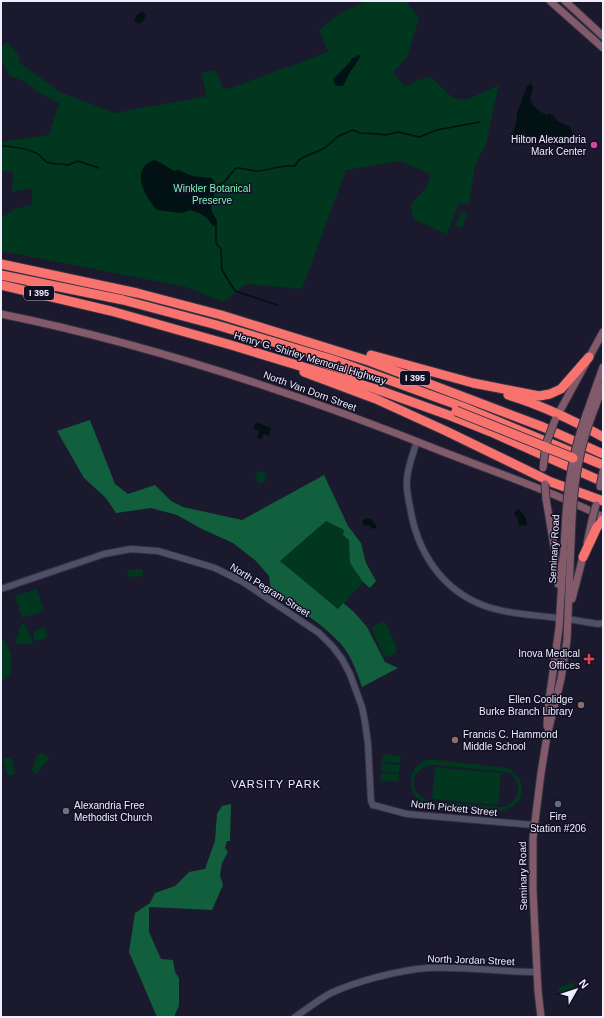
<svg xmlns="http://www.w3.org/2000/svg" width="604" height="1018" font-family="Arial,sans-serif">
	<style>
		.green { fill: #01361f; fill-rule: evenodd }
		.forest { fill: #125f3d }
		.water { fill: #021113 }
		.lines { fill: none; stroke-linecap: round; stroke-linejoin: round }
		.stream { stroke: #021113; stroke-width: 1.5 }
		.tertiary-casing { stroke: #343343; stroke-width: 8 }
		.secondary-casing { stroke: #343343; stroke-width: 9 }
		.motorway-casing { stroke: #343343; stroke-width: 11 }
		.tertiary { stroke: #504f68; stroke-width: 6 }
		.secondary { stroke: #825a6a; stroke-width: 7 }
		.motorway { stroke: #f8736e; stroke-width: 9 }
		.secondary-bridge-casing { stroke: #343343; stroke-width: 9; stroke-linecap: butt }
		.motorway-bridge-casing { stroke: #343343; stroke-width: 11; stroke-linecap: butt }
		.secondary-bridge { stroke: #825a6a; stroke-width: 7 }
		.motorway-bridge { stroke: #f8736e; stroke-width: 9 }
		.hotel-dot { fill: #d1479c; stroke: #120f24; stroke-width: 1.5 }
		.health-dot { fill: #e0444e; stroke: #120f24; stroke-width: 1.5 }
		.education-dot { fill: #8d6e63; stroke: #120f24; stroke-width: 1.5 }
		.service-dot { fill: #5c6f8a; stroke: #120f24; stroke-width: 1.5 }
		.worship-dot { fill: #6b7280; stroke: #120f24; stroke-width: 1.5 }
		.labels { text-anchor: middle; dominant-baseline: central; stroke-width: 3; stroke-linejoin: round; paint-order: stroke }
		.shield { fill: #120f24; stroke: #acabbc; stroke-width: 1 }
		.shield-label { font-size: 9px; font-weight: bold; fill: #eeeefd }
		.poi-label { font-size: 10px; fill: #eeeefd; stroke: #120f24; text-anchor: end }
		.park-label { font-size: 10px; fill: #7bf7b7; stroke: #120f24 }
		.street-label { font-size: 10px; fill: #eeeefd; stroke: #120f24 }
		.neighbourhood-label { font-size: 11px; letter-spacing: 1px; fill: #eeeefd; stroke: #120f24 }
	</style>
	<rect width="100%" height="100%" fill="#1b192e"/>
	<!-- green -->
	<g class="green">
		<polygon points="366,1 408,1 408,4 419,18 408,55 393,73 405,87 417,80 431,77 453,98 466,100 499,85 490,124 487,142 475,165 469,204 459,203 447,234 413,219 411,205 427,186 431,174 399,161 346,170 302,289 246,284 223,302 186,287 1,251 1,218 14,209 32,205 32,188 12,192 13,172 1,171 1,142 49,135 59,103 38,92 24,81 9,76 1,59 2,46 7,42 19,56 20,63 60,92 115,113 207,96 201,73 216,70 222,87 228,89 328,52 319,30 342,12"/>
		<polygon points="461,212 467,214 462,228 455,226"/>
		<circle cx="261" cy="477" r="5.5"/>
		<polygon points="325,521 344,530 349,540 351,563 363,582 339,609 279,561"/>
		<polygon points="142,569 143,576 128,577 127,570"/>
		<polygon points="37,589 44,611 22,618 15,596"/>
		<polygon points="382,622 386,624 397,649 395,654 387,657 383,654 372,630 374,626"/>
		<polygon points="22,624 25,624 33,643 18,645 16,643 15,640 19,633 18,630"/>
		<polygon points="44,627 48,636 44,639 34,641 33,632"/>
		<path d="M1,638C13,647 12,661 11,674L1,682Z"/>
		<polygon points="42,753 50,758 36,774 32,771 37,754"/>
		<polygon points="383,754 401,756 400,763 382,762"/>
		<polygon points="11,757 15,774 8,776 3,759"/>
		<path d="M427,760H437L508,768C530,782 525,807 500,811C482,809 465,807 448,806C439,805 428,806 421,801C404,791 409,765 427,760ZM433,765L507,772C525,781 520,805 500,807L430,801C407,794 409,767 433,765Z"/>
		<polygon points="382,763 400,765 399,773 381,771"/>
		<polygon points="435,767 501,773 498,805 432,799"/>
		<polygon points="381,773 399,774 398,782 380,780"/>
		<polygon points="571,982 575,988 561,995 558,989"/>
	</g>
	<!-- forest -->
	<g class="forest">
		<path d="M90,420L115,484L128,494L155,485L171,501L183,507L242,520L324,475L348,526L361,543L366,563L376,581L370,588L363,582L350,563L349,540L343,535L344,530L326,521L280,561L338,609L343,603L353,611L367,627L385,662L398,668L362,687C357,672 351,655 340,643C321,622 294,607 271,592L269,576L256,561L233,543L202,529L177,515L151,508L116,513L106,498L84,478L57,431Z"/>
		<polygon points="231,804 230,841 227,841 225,848 228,852 222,863 220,875 223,885 212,910 149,907 149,932 161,959 173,960 175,972 179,978 179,1006 175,1014 175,1017 157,1017 129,952 135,913 150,903 155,893 175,886 189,872 205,869 215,841 217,814 222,806"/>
	</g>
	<!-- water -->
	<g class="water">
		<polygon points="142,11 146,15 144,20 139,24 134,20 137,15"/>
		<polygon points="359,55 361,56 350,72 343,86 337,86 334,83 333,79 351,61 351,59"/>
		<path d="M530,84L532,85L533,88L530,99C532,107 540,112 547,115L549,113L553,115L557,121L570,127C576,138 570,143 560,147L556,145L515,140L512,137L517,119V113L527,86Z"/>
		<path d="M154,160L161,163L174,171L178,170L192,176L212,178L217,186H213L212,185L210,188V190L214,191C214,206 206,205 217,220L216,226H213L207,218L199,213L190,210L182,213L157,210C145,197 129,169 154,160Z"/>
		<polygon points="256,422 271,428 269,436 264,434 261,439 257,438 259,431 253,429"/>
		<polygon points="519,509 526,518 527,525 519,526 518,520 514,513"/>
		<polygon points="366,518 371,519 376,525 376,528 372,529 370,526 363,525 362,522"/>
	</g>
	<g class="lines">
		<!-- stream -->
		<g class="stream">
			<path d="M1,146C11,146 29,149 38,154C41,156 43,160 47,162C54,165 61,163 68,165L78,161L99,168"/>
			<path d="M217,186L224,182L236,168C244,167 251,172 259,171C271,170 282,164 295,166L299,160L304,157L325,148L337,137L352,130L361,133L379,134L385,135L398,132L419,137L437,130L480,122"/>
			<polyline points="216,224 216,243 221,249 222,270 235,291 278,305"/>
		</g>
		<!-- tertiary casing -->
		<g class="tertiary-casing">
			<g id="tertiary">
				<path d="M417,441C413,454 408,466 407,479C406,488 408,498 410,507C417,551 441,590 485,606C508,614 534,615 558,618"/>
				<polyline points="1,589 104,554 131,549 158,551 202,564 215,568 243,582 319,633 333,647 342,659 350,674 362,707 365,722 368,744 371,801 373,805"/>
				<polyline points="568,619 598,624 603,623"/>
				<polyline points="373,805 407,814 534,825"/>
				<path d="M295,1017C307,1009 318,1000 331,993C357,981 399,970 428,968C464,966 501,972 537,972"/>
			</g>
		</g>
		<!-- secondary casing -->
		<g class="secondary-casing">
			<g id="secondary">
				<polyline points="550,1 603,48"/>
				<polyline points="565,1 603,36"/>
				<path d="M1,314C154,345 302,395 446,453C498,473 553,492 603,517"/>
				<polyline points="586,415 603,367"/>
				<polyline points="556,418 603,332"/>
				<polyline points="591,418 603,386"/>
				<polyline points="546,499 556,558 558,584"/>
				<polyline points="587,543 592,520"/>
				<polyline points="572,599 584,553"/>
				<polyline points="547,726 548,708 559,628 566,515"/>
				<polyline points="541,1017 538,991 533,891 533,838 541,773 547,736 561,679 567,640 572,518"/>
			</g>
		</g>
		<!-- motorway casing -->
		<g class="motorway-casing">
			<g id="motorway">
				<polyline points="1,264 137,293 221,315 369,361 543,427 603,454"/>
				<polyline points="1,275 123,300 213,324 334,360 463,407 603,465"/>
				<polyline points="1,285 111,311 231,345 376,389 451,416 491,432 603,482"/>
				<polyline points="371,355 473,383 539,396 550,394 561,389 589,357"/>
				<polyline points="315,360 356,374"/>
				<polyline points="304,372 376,399 446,431 551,482 603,501"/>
				<path d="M508,395C541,405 573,420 603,437"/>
				<polyline points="583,557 597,527 603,520"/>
			</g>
		</g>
		<!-- tertiary -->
		<use href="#tertiary" class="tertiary"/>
		<!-- secondary -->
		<use href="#secondary" class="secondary"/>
		<!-- motorway -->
		<use href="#motorway" class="motorway"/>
		<!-- secondary-bridge casing -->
		<g class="secondary-bridge-casing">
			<g id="secondary-bridge">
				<polyline points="543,468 546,444 555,420"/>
				<polyline points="545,484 546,499"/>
				<polyline points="600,487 603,471"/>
				<path d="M566,515C568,481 574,448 586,415"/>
				<path d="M572,518C574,483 579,450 591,418"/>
				<polyline points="592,520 596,505"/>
			</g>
		</g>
		<!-- motorway-bridge casing -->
		<g class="motorway-bridge-casing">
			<polyline id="motorway-bridge" points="456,411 573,458"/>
		</g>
		<!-- secondary-bridge -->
		<use href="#secondary-bridge" class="secondary-bridge"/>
		<!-- motorway-bridge -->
		<use href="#motorway-bridge" class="motorway-bridge"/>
	</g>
	<!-- markers -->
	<circle class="hotel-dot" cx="594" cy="145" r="4"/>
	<path class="health-dot" d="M587 653h4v4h4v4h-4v4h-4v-4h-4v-4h4z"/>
	<g class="education-dot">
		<circle cx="581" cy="705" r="4"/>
		<circle cx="455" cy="740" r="4"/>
	</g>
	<circle class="service-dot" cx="558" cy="804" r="4"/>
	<circle class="worship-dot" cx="66" cy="811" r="4"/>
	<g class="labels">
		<!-- shield labels -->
		<g class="shield">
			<rect x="24" y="286" width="30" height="14" rx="3"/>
			<rect x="400" y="371" width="30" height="14" rx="3"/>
		</g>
		<g class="shield-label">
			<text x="39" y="293">I 395</text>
			<text x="415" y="378">I 395</text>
		</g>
		<!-- poi labels -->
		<g class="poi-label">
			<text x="586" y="139">Hilton Alexandria<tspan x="586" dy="12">Mark Center</tspan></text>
			<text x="580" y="653">Inova Medical<tspan x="580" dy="12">Offices</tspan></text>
			<text x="573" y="699">Ellen Coolidge<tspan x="573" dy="12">Burke Branch Library</tspan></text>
			<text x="463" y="734" text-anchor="start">Francis C. Hammond<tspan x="463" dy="12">Middle School</tspan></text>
			<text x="74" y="805" text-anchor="start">Alexandria Free<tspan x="74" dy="12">Methodist Church</tspan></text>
			<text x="558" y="816" text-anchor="middle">Fire<tspan x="558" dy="12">Station #206</tspan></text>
		</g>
		<!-- park labels -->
		<g class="park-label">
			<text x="212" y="188">Winkler Botanical<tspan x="212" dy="12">Preserve</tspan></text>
		</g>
		<!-- street labels -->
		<g class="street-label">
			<text transform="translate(310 358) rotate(17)">Henry G. Shirley Memorial Highway</text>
			<text transform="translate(310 391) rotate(20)">North Van Dorn Street</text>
			<text transform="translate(554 549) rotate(-87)">Seminary Road</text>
			<text transform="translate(270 590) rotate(32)">North Pegram Street</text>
			<text transform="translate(454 808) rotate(6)">North Pickett Street</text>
			<text transform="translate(523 876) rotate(-91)">Seminary Road</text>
			<text transform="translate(471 960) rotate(2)">North Jordan Street</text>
		</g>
		<!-- neighbourhood labels -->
		<g class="neighbourhood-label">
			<text x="276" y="784">VARSITY PARK</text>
		</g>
	</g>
	<!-- border -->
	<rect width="604" height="1018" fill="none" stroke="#eeeefd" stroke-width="4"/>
	<!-- north arrow -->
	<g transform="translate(576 990) rotate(51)" stroke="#120f24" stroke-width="3" paint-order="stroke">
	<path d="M0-3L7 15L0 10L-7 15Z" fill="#eeeefd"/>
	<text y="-6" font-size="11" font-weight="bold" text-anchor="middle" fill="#eeeefd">N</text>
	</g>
</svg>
